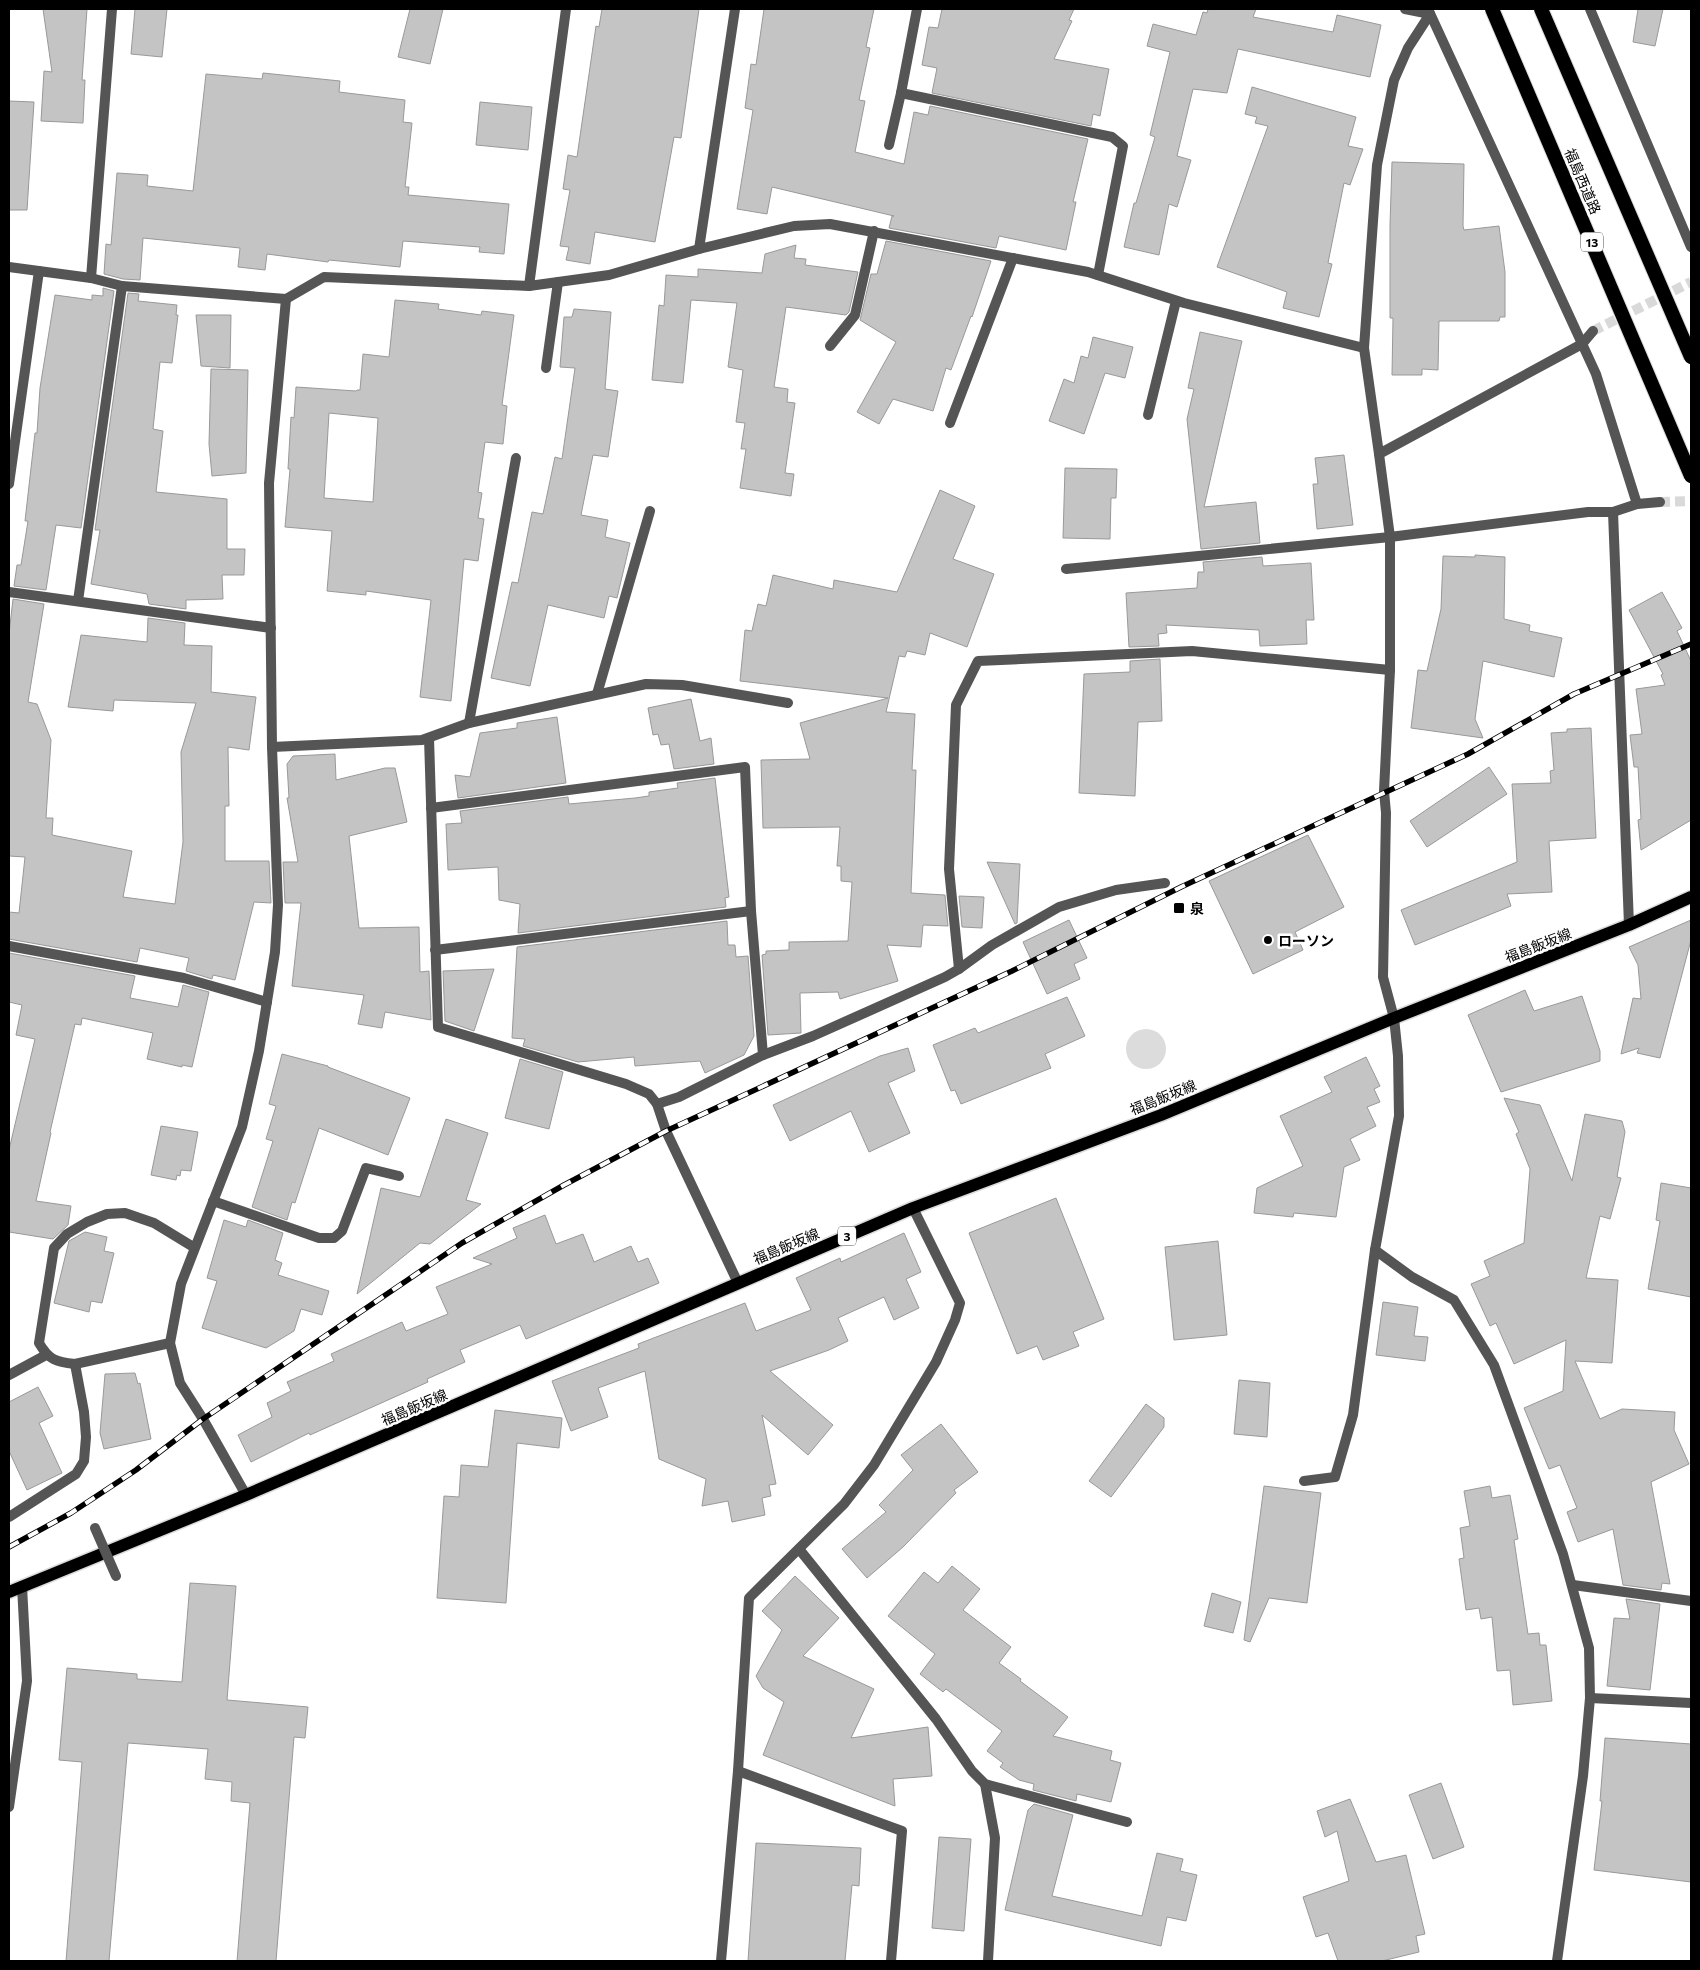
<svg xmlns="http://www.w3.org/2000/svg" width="1700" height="1970" font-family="Commissioner,'Noto Sans JP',sans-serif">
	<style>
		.green { fill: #dcdcdc }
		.building { fill: #c4c4c4; stroke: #999; fill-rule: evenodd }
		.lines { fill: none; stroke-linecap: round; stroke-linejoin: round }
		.minor-tunnel { stroke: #d9d9d9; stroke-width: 10; stroke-dasharray: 10 5; stroke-linecap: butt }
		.primary-casing { stroke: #dbdbdb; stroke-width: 15 }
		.minor { stroke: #555; stroke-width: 10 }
		.tertiary { stroke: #555; stroke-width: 10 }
		.primary { stroke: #000; stroke-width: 12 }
		.rail-casing { stroke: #000; stroke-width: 5.5 }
		.rail { stroke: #fff; stroke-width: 4; stroke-dasharray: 11; stroke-linecap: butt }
		.trunk-bridge-casing { stroke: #dbdbdb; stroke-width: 16; stroke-linecap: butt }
		.pedestrian-bridge { stroke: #555; stroke-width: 10 }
		.trunk-bridge { stroke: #000; stroke-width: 14 }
		.poi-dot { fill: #000; stroke: #fff; stroke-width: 2 }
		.labels { text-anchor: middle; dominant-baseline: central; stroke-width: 5; stroke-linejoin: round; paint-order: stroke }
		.shield { fill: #fff; stroke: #4c4c4c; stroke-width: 1 }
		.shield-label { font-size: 12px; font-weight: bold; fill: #000 }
		.street-label { font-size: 14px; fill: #000; stroke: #fff }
		.poi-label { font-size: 14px; font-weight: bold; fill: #000; stroke: #fff; text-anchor: start }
	</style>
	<rect width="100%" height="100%" fill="#fff"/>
	<!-- green -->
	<circle class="green" cx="1146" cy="1049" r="20"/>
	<!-- building -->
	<g class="building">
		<polygon points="43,9 87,9 82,80 85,80 83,123 41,121 44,71 52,72"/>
		<polygon points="135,9 167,9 162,57 131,54"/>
		<polygon points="410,9 443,9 430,64 398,57"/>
		<polygon points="602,9 699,9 681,138 674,137 655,242 595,232 590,264 566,260 569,247 560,246 570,190 563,189 568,155 577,157 596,26 599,27"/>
		<polygon points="764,9 874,9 866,47 870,48 859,100 865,101 855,152 904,164 914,112 928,115 930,106 1088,139 1073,202 1076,202 1066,250 999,236 996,248 889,228 892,216 894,216 772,187 767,214 737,209 753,110 745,108 751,64 756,65"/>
		<polygon points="942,9 1074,9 1069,20 1072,21 1054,59 1109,69 1100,116 1093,114 1091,126 932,93 937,68 922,65 929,27 938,28"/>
		<polygon points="1208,9 1256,9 1253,17 1333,32 1337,15 1381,25 1370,77 1238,49 1227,93 1193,89 1177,156 1191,160 1177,207 1169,204 1159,255 1124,247 1134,203 1136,203 1155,137 1150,135 1170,52 1147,46 1153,24 1196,35 1203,12 1207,13"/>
		<polygon points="1638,9 1663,9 1655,46 1633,42"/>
		<polygon points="263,73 340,81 339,92 405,100 403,122 412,123 405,187 409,187 408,195 509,204 504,254 479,252 480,247 403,241 400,267 329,260 328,262 267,254 265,270 238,267 240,248 143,238 140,280 123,279 104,274 106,244 111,245 117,173 148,175 147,186 193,191 206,74 262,79"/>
		<polygon points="1252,87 1356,117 1348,146 1363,149 1350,185 1344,183 1328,263 1332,264 1319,317 1283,308 1287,292 1217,267 1268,126 1255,123 1257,117 1245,114"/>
		<polygon points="9,101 34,102 27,210 9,210"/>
		<polygon points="480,102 532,107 528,150 476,145"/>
		<polygon points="1392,162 1464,164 1463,226 1464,230 1499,226 1505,272 1505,317 1500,317 1499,321 1439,321 1438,370 1422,369 1422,375 1392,375 1393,318 1390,318 1390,225"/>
		<polygon points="886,241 991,261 972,317 971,316 951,370 946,368 933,411 893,399 879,424 857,412 896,342 860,320 871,274 877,274"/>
		<polygon points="796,245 794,258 806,259 805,265 858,272 849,312 846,315 786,307 774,387 788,389 787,402 795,403 785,473 794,474 791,496 740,488 746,449 741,449 745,423 736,422 743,370 728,367 737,303 691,300 683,383 652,380 659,305 664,306 666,275 698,277 698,269 762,273 765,254"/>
		<polygon points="103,288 114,291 81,528 56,525 46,590 14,586 17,565 21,565 28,521 25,521 35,433 37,433 40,388 55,295 92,300 92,295 103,296"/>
		<polygon points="128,293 139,294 138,301 177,305 176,315 178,315 172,363 160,362 153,429 163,431 156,492 227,499 227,549 245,549 244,575 222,575 223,599 186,600 186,609 149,604 147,594 91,584 100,530 95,530"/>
		<path d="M395,300L439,304L438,309L481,315L482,311L514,315L502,405L507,406L503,444L485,442L478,492L482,493L478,518L484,519L478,561L464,559L451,701L420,697L431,600L366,591V595L327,591L332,531L285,527L290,469H288L291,417L294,418L296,387L356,391L357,390H360L363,354L389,357ZM329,413L378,418L373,502L324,498Z"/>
		<polygon points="574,309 611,312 605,389 618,391 608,457 593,455 581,515 608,520 605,537 630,543 617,598 609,596 604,618 548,605 530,686 491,678 512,582 518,583 532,512 543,514 555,457 562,459 575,368 560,367 564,317 572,317"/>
		<polygon points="196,315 231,315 230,368 201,366"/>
		<polygon points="1200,332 1242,341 1204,507 1256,502 1260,543 1201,549 1187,419 1194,389 1188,388"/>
		<polygon points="1093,337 1133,347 1125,378 1105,373 1084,434 1049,421 1064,379 1074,383 1081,356 1088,358"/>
		<polygon points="211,369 248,370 246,473 212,476 209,444"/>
		<polygon points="1344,455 1353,525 1317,529 1313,484 1318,484 1315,458"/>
		<polygon points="1065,468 1117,469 1116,498 1111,498 1110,539 1063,538"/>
		<polygon points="940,490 975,506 953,559 994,574 967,647 930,633 925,655 907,651 905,657 899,656 886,712 915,714 912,770 916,770 911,893 945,895 948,926 923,925 921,947 887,945 898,981 840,999 838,992 800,993 801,1033 768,1035 762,955 766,954 766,951 789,950 789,942 848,941 852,882 841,881 841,866 837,866 840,827 763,828 761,760 810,759 800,723 888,698 740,681 745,630 752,631 758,604 766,606 773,575 833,589 834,580 897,592"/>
		<polygon points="1475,555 1505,557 1504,619 1530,625 1529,631 1562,638 1554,677 1483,661 1475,719 1483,738 1411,728 1418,670 1427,671 1441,609 1443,556 1475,557"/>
		<polygon points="1262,557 1263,566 1311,563 1314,620 1306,620 1307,644 1260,646 1259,630 1166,625 1167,633 1158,634 1159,646 1129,647 1126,593 1197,588 1198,572 1204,572 1203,562"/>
		<polygon points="1662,592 1682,628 1677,631 1691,661 1691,820 1641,850 1638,820 1641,819 1638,767 1634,767 1630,735 1642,734 1636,689 1665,685 1661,675 1663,674 1629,610"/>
		<polygon points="13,599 44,604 28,702 37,704 51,740 46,818 53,818 52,835 132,851 123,897 175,904 183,842 181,752 196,703 114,700 113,711 68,707 81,635 147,642 148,618 185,623 184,645 212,646 211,692 256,697 249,750 228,747 229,806 225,806 225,861 269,861 271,903 254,902 235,980 213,975 212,979 186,971 189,958 140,948 137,962 9,939 9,912 19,913 25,857 9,856 9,634"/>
		<polygon points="1160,659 1162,721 1138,722 1135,796 1079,793 1084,674 1130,672 1130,661"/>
		<polygon points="691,699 700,741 711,738 714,764 674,769 669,744 661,745 658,734 653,735 648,708"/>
		<polygon points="557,717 566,783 458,798 455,775 470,777 480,733 517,728 517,723"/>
		<polygon points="1591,728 1596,838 1549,841 1552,892 1507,894 1511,906 1415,945 1401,910 1517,862 1512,784 1551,783 1550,771 1554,770 1551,733 1567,732 1567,729"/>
		<polygon points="335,754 336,780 385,768 395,768 407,822 349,836 359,928 419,927 420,972 429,971 431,1020 385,1012 382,1028 358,1024 364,995 292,986 301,903 285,903 283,862 298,862 287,798 289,798 287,764 293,756"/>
		<polygon points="1489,767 1507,794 1427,847 1410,821"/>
		<polygon points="715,778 729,897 725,898 726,907 518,933 520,904 499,900 498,867 448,870 446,824 462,823 460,811 568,797 569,804 635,798 649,796 649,792 678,788 677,783"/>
		<polygon points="1308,835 1344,907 1295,932 1303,950 1253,974 1209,881"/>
		<polygon points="987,862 1020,864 1017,923 1015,924"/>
		<polygon points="959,896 984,897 982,928 962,927"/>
		<polygon points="1069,920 1087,958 1074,964 1080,979 1047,994 1023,942"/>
		<polygon points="1691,920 1691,940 1660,1058 1637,1053 1639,1048 1621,1054 1633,998 1641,999 1638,965 1629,947"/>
		<polygon points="727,921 728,945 735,945 736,957 748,956 754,1036 744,1055 705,1073 700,1061 635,1066 634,1057 578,1062 523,1046 525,1039 512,1038 517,947"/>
		<polygon points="9,953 135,976 130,998 178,1007 183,985 209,992 192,1067 182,1065 182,1067 147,1059 153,1033 82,1018 81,1025 75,1024 50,1132 51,1133 36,1201 71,1206 68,1225 53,1239 9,1232 9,1150 35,1039 16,1035 22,1005 9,1002"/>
		<polygon points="494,969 474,1031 445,1021 443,971"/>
		<polygon points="1525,990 1534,1011 1582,996 1600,1051 1600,1061 1501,1092 1468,1015"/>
		<polygon points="1067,997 1085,1036 1045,1054 1051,1068 961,1104 955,1090 951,1091 933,1045 975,1028 978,1033"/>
		<polygon points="908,1048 915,1071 888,1083 910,1133 869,1152 851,1111 790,1141 773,1105 880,1056"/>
		<polygon points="282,1054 328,1066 328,1067 410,1098 388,1155 319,1128 295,1203 292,1202 287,1220 252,1207 273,1141 266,1139 276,1106 269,1104"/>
		<polygon points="1366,1057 1380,1086 1374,1089 1380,1102 1367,1107 1376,1126 1350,1139 1360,1160 1344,1167 1336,1217 1294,1213 1293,1217 1254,1213 1257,1188 1303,1166 1280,1116 1332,1092 1324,1077"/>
		<polygon points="520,1059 563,1072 549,1129 505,1118"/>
		<polygon points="1504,1098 1540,1105 1572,1181 1585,1114 1622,1121 1625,1132 1617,1177 1621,1178 1610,1219 1600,1216 1586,1278 1618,1280 1612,1363 1575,1361 1600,1419 1622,1409 1675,1412 1674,1430 1689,1464 1651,1482 1670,1584 1662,1583 1661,1590 1623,1585 1613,1529 1578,1542 1567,1512 1577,1508 1560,1465 1549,1469 1524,1408 1563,1391 1566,1340 1514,1364 1496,1323 1490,1326 1471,1284 1490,1276 1484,1261 1524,1243 1530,1169 1516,1134 1519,1132"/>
		<polygon points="446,1119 488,1133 466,1200 481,1204 430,1244 420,1243 357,1294 381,1188 420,1197"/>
		<polygon points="161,1126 198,1132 191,1171 181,1170 180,1176 177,1175 176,1180 151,1175"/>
		<polygon points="1661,1183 1691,1188 1691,1297 1648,1289 1660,1221 1656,1220"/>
		<polygon points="1056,1198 1104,1319 1073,1332 1079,1346 1043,1360 1037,1346 1017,1354 969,1233"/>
		<polygon points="545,1215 556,1244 583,1234 594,1262 631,1246 638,1262 648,1258 659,1283 526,1339 520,1325 460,1350 465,1362 427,1379 428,1382 310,1435 309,1433 251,1462 238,1435 272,1417 267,1403 291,1391 287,1382 334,1361 331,1354 402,1322 406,1331 448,1314 436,1287 492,1264 473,1258 517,1238 513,1228"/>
		<polygon points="224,1220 246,1227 248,1220 283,1233 275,1260 282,1263 278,1275 329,1291 322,1315 301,1309 294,1331 266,1348 202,1328 217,1281 207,1278"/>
		<polygon points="85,1232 107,1237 104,1251 114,1253 102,1303 91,1301 89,1312 54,1303 69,1241"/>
		<polygon points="904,1233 921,1272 906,1279 919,1308 894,1320 884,1297 838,1318 848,1341 829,1350 770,1371 833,1425 808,1455 762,1415 776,1484 769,1485 771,1496 762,1498 765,1515 732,1522 728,1501 702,1506 706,1479 659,1459 645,1371 598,1388 608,1417 571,1431 552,1381 639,1348 638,1344 745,1303 756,1331 811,1310 796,1278 840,1258 841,1262"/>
		<polygon points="1218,1241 1227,1335 1174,1340 1165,1247"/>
		<polygon points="1383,1302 1418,1307 1414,1336 1428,1337 1425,1361 1376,1355"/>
		<polygon points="135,1373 138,1384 140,1383 151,1439 104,1449 100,1433 105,1374"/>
		<polygon points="1239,1380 1270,1383 1267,1437 1234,1434"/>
		<polygon points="38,1387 53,1416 39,1423 62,1473 27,1490 9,1451 9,1402"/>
		<polygon points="1146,1404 1164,1418 1164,1427 1111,1497 1089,1481"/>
		<polygon points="495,1410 562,1418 559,1448 517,1443 506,1603 437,1598 444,1496 459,1497 461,1465 488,1467"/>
		<polygon points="941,1424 978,1472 954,1490 956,1493 903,1547 867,1578 842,1549 886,1512 879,1505 913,1470 901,1455"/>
		<polygon points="1264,1486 1321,1493 1307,1603 1269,1598 1250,1642 1244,1640"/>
		<polygon points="1490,1486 1492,1498 1510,1495 1518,1539 1514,1540 1528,1634 1539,1633 1540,1645 1546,1645 1552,1701 1513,1705 1510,1670 1497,1671 1492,1617 1481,1619 1479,1608 1466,1610 1459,1559 1464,1558 1460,1528 1470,1526 1464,1491"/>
		<polygon points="952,1566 980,1589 963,1610 1011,1647 999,1663 1021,1679 1020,1681 1068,1717 1053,1736 1112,1751 1110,1760 1121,1763 1111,1802 1077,1794 1076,1801 1033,1790 1034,1784 1019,1780 1000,1767 1003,1763 987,1751 1002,1731 946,1689 943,1692 920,1674 935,1654 888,1616 924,1572 938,1583"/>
		<polygon points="795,1576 839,1618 803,1656 874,1689 851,1738 928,1727 932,1776 893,1779 895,1806 763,1755 784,1702 763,1688 756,1676 782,1630 762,1611"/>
		<polygon points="190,1583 236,1586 227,1700 308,1707 305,1738 294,1737 276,1961 237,1961 250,1803 231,1801 232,1782 205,1779 208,1749 128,1743 109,1961 66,1961 82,1762 59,1760 67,1668 137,1674 137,1679 182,1682"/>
		<polygon points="1212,1593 1241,1602 1233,1633 1204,1626"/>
		<polygon points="1626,1599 1660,1604 1650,1690 1607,1686 1614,1618 1630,1619"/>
		<polygon points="1605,1738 1691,1744 1691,1882 1594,1870 1602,1801 1600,1801"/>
		<polygon points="1441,1783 1464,1847 1433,1859 1409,1795"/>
		<polygon points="1350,1799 1376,1862 1406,1855 1425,1934 1416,1936 1419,1952 1382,1961 1338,1961 1328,1933 1316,1937 1303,1897 1349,1881 1337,1831 1325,1837 1317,1811"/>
		<polygon points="1034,1804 1073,1815 1052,1896 1142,1916 1157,1853 1183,1859 1180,1871 1197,1875 1186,1921 1167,1917 1161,1946 1005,1910 1028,1810"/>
		<polygon points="939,1837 971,1839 964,1931 932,1928"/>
		<polygon points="756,1843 861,1848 859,1886 852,1885 845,1961 748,1961"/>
	</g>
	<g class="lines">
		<!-- minor-tunnel -->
		<g class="minor-tunnel">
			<polyline points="1593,331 1691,282"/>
			<polyline points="1660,502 1691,501"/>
		</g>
		<!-- primary casing -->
		<g class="primary-casing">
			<polyline id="primary" points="9,1592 246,1495 913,1208 1161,1115 1394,1018 1629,925 1691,897"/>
		</g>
		<!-- minor -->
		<g class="minor">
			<polyline points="1405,9 1430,14"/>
			<polyline points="1428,9 1596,374 1637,504 1660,502"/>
			<polyline points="1590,9 1691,247"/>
			<polyline points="901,93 1112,137 1123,146 1098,275"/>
			<polyline points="889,145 901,93 917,9"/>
			<polyline points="699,249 735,9"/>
			<polyline points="9,267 91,278 122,286 286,299"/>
			<polyline points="91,278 112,9"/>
			<polyline points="529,286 566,9"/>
			<polyline points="830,346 855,315 874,231"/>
			<polyline points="546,368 558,282"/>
			<polyline points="1148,415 1176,301"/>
			<polyline points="950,423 1013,258"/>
			<polyline points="1379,454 1364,348 1377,165 1394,80 1408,48 1430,14"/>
			<polyline points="9,484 39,271"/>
			<polyline points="1613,512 1629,925"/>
			<polyline points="1066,569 1390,537 1588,512 1613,512 1637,504"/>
			<polyline points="9,592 271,628"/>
			<polyline points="78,601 122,286"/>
			<polyline points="597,694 650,511"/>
			<polyline points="469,723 516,458"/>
			<polyline points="429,738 438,1027 626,1084 649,1094 657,1104 666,1131 738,1283"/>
			<polyline points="272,747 422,740 469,723 646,684 682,685 788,703"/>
			<polyline points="431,808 745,767 751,911 763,1055 679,1097 657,1104"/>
			<polyline points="1165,883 1116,890 1059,907 992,945 959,969 949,869 956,705 978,661 1192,651 1390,670"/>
			<polyline points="9,946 184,978 267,1002"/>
			<polyline points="435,950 751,911"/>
			<polyline points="763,1055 813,1036 945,977 959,969"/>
			<polyline points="213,1201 319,1238 334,1238 342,1231 366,1168 399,1176"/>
			<path d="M195,1248L154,1223L125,1213L107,1214L87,1222L67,1234L54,1248L39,1343C49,1360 56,1362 75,1364L170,1343L181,1284L242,1127L259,1051L275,952L278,905L272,747L269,483L286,299L324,277L529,286L609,275L699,249L761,234L794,226L830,224L1088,272L1184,303L1364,348"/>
			<polyline points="9,1375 46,1355"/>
			<polyline points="1304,1481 1335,1477 1353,1415 1375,1250"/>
			<polyline points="9,1517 76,1474 84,1461 86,1437 84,1412 75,1364"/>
			<polyline points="799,1549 936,1719 972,1771 985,1784 1127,1822"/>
			<polyline points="1573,1585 1691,1601"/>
			<polyline points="1590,1698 1691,1703"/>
			<polyline points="738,1771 902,1831 891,1961"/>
			<polyline points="985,1784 995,1838 988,1961"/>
			<polyline points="9,1807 27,1681 22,1586"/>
			<polyline points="721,1961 738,1771 749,1598 844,1504 874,1465 936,1362 955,1320 960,1303 913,1208"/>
			<polyline points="1557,1961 1583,1776 1590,1698 1589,1648 1563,1554 1494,1365 1454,1300 1412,1277 1375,1250 1399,1116 1398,1056 1394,1018 1383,977 1386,813 1384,791 1390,670 1390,537 1379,454 1582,344 1593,331"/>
		</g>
		<!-- tertiary -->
		<polyline class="tertiary" points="170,1343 180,1383 203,1419 246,1495"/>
		<!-- primary -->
		<use href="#primary" class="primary"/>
		<!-- rail casing -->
		<g class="rail-casing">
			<polyline id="rail" points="9,1547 71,1513 136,1470 203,1419 462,1243 564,1185 666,1131 1012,971 1181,887 1468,754 1574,694 1691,644"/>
		</g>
		<!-- rail -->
		<use href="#rail" class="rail"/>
		<!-- trunk-bridge casing -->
		<g class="trunk-bridge-casing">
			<g id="trunk-bridge">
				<polyline points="1492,9 1691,476"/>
				<polyline points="1541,9 1691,357"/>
			</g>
		</g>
		<!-- pedestrian-bridge -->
		<polyline class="pedestrian-bridge" points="95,1528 116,1576"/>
		<!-- trunk-bridge -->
		<use href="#trunk-bridge" class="trunk-bridge"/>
	</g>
	<!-- markers -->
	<g class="poi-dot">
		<rect x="1173" y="902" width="12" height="12" rx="2.5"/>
		<circle cx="1268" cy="940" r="5"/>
	</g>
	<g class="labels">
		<!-- shield labels -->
		<g class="shield">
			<rect x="1581" y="232.5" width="22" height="19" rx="4"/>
			<rect x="838" y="1226.5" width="18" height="19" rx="4"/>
		</g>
		<g class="shield-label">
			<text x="1592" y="242">13</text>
			<text x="847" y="1236">3</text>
		</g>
		<!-- street labels -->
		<g class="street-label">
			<text transform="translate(1583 181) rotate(67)">福島西道路</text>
			<text transform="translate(1538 945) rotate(-21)">福島飯坂線</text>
			<text transform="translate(1163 1097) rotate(-22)">福島飯坂線</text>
			<text transform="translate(786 1246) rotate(-23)">福島飯坂線</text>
			<text transform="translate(414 1407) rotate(-23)">福島飯坂線</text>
		</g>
		<!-- poi labels -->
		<g class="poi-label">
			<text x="1190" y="908">泉</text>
			<text x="1278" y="940">ローソン</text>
		</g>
	</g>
	<!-- border -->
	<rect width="1700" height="1970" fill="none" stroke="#000000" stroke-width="20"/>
</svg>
